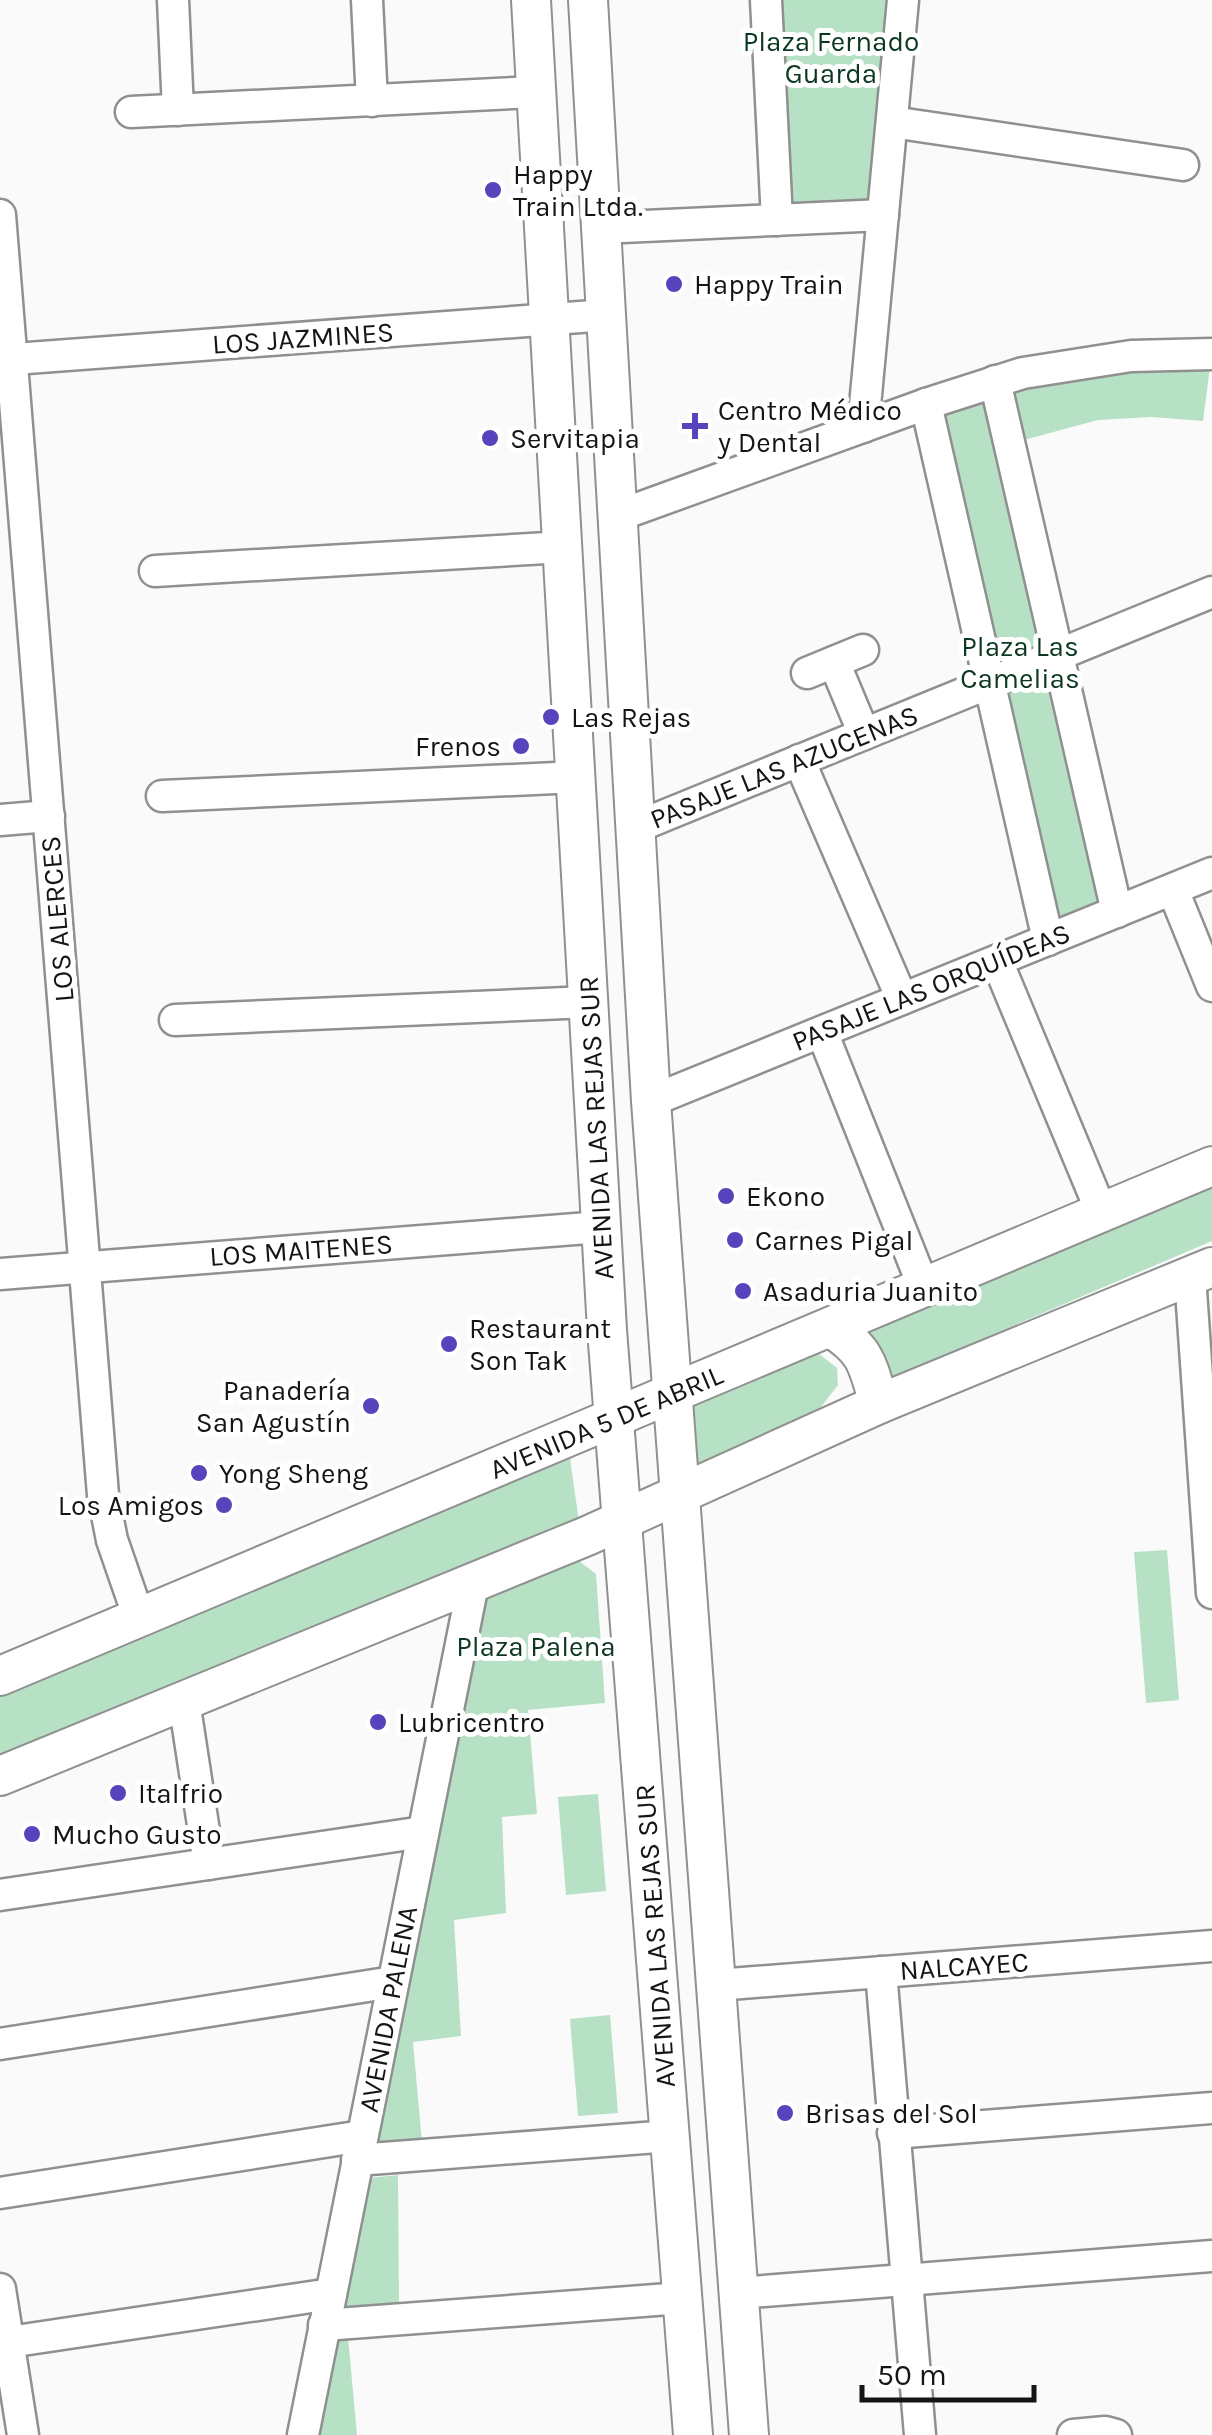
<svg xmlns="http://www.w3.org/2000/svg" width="1212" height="2435" font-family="Karla,sans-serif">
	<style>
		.green { fill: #b7e1c4 }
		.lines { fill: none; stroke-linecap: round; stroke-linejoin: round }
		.minor-casing { stroke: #909091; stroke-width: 35 }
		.major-casing { stroke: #909091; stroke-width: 42 }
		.minor { stroke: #fff; stroke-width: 30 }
		.major { stroke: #fff; stroke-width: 38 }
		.poi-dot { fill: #5743bb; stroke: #fff; stroke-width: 4 }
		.labels { text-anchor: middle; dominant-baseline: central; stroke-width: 10; stroke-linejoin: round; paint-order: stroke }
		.park-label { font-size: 28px; fill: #0c3720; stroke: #fff }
		.poi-label { font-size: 28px; fill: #151516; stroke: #fff; text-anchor: start }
		.street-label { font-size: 28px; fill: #151516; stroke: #fff }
	</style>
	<rect width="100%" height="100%" fill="#fafafb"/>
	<!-- green -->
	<g class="green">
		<polygon points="774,0 892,0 872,196 868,202 782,209"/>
		<polygon points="1164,366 1210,367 1203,421 1152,417 1098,420 1020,441 1008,395 1080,375"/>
		<polygon points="987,399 1107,902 1057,925 939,415"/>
		<polygon points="1212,1178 1212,1241 879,1383 856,1330"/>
		<polygon points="814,1350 837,1368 838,1385 818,1411 693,1467 691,1401"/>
		<polygon points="569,1451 579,1522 0,1762 0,1688"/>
		<polygon points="1167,1550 1179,1700 1146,1703 1134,1552"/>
		<polygon points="579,1561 596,1574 605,1703 528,1710 537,1814 502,1817 506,1913 454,1920 461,2036 413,2042 422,2143 371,2147 479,1602"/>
		<polygon points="598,1794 606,1891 566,1895 558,1797"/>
		<polygon points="610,2015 618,2113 578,2116 570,2019"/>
		<polygon points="398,2175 399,2307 344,2311 369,2178"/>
		<polygon points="348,2337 357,2435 316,2435 331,2339"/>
	</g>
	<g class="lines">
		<!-- minor casing -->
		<g class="minor-casing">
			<g id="minor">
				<polyline points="173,0 178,110"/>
				<polyline points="367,0 372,101"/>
				<polyline points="766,0 777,220"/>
				<polyline points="131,112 535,92"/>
				<polyline points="892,122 1183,165"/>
				<polyline points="0,215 103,1495 112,1540 139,1618"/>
				<polyline points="601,228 883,215"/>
				<polyline points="0,360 607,315"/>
				<polyline points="995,381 1117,912"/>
				<polyline points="926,404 1048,940"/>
				<polyline points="863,427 903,0"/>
				<polyline points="617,516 926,404 1023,373 1131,356 1212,354"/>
				<polyline points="155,571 564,547"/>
				<polyline points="834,662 864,734"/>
				<polyline points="807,673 863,650"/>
				<polyline points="799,760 902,999"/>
				<polyline points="162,796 577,777"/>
				<polyline points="0,820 49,816"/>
				<polyline points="634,828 1212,592"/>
				<polyline points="1173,890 1212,986"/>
				<polyline points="997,961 1101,1211"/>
				<polyline points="175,1020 589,1002"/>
				<polyline points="822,1032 924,1288"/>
				<polyline points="651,1101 1212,873"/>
				<polyline points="0,1274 601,1227"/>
				<polyline points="1190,1276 1212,1593"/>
				<polyline points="184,1701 209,1864"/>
				<polyline points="0,1895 423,1832"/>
				<polyline points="881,1972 920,2435"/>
				<polyline points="717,1985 1212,1946"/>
				<polyline points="0,2044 393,1982"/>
				<polyline points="893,2133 1212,2108"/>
				<polyline points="357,2160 670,2136"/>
				<polyline points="0,2193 362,2136"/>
				<polyline points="0,2289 23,2435"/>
				<polyline points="738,2293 1212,2256"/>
				<polyline points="324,2325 682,2298"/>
				<polyline points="9,2342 331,2294"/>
				<polyline points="303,2435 473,1584"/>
				<polyline points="1073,2435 1105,2432 1116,2435"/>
			</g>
		</g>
		<!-- major casing -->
		<g class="major-casing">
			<g id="major">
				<polyline points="531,0 607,1330 693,2435"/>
				<polyline points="588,0 651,1101 749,2435"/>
				<path d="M831,1328C867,1350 868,1366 879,1404"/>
				<polyline points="0,1676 1212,1166"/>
				<polyline points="0,1776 587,1536 879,1404 1212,1267"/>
			</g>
		</g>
		<!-- minor -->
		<use href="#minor" class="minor"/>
		<!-- major -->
		<use href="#major" class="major"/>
	</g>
	<!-- markers -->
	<g class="poi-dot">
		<circle cx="493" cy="190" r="10"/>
		<circle cx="674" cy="284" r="10"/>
		<path d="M690 411h10v10h10v10h-10v10h-10v-10h-10v-10h10z"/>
		<circle cx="490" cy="438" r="10"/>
		<circle cx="551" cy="717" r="10"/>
		<circle cx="521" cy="746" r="10"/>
		<circle cx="726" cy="1196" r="10"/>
		<circle cx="735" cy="1240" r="10"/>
		<circle cx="743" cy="1291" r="10"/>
		<circle cx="449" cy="1344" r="10"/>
		<circle cx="371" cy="1406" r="10"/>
		<circle cx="199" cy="1473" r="10"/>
		<circle cx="224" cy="1505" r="10"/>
		<circle cx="378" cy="1722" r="10"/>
		<circle cx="118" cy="1793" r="10"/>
		<circle cx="32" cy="1834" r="10"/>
		<circle cx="785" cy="2113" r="10"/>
	</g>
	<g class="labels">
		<!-- park labels -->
		<g class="park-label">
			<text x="831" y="41">Plaza Fernado<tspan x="831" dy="32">Guarda</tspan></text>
			<text x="1020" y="646">Plaza Las<tspan x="1020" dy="32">Camelias</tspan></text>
			<text x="536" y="1646">Plaza Palena</text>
		</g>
		<!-- poi labels -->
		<g class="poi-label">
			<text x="513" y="174">Happy<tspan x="513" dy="32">Train Ltda.</tspan></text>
			<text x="694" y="284">Happy Train</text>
			<text x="718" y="410">Centro Médico<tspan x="718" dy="32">y Dental</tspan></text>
			<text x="510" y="438">Servitapia</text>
			<text x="571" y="717">Las Rejas</text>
			<text x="501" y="746" text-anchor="end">Frenos</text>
			<text x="746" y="1196">Ekono</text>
			<text x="755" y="1240">Carnes Pigal</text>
			<text x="763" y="1291">Asaduria Juanito</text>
			<text x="469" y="1328">Restaurant<tspan x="469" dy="32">Son Tak</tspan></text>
			<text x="351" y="1390" text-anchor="end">Panadería<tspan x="351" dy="32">San Agustín</tspan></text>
			<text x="219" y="1473">Yong Sheng</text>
			<text x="204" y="1505" text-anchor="end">Los Amigos</text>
			<text x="398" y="1722">Lubricentro</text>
			<text x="138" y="1793">Italfrio</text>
			<text x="52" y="1834">Mucho Gusto</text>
			<text x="805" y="2113">Brisas del Sol</text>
		</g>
		<!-- street labels -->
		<g class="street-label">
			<text transform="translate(303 338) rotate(-4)">LOS JAZMINES</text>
			<text transform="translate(784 767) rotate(-22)">PASAJE LAS AZUCENAS</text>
			<text transform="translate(57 919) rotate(-95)">LOS ALERCES</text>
			<text transform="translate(931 987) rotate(-22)">PASAJE LAS ORQUÍDEAS</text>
			<text transform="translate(596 1128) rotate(-93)">AVENIDA LAS REJAS SUR</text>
			<text transform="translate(301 1250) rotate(-4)">LOS MAITENES</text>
			<text transform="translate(606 1422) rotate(-23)">AVENIDA 5 DE ABRIL</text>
			<text transform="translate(655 1936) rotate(-94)">AVENIDA LAS REJAS SUR</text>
			<text transform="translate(964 1966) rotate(-4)">NALCAYEC</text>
			<text transform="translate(388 2009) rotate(-79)">AVENIDA PALENA</text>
		</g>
	</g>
	<!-- scale -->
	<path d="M862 2385v15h172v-15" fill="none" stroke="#151516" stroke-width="5"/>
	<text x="877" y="2385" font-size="30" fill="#151516" stroke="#ffffff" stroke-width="8" paint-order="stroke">50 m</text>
</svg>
